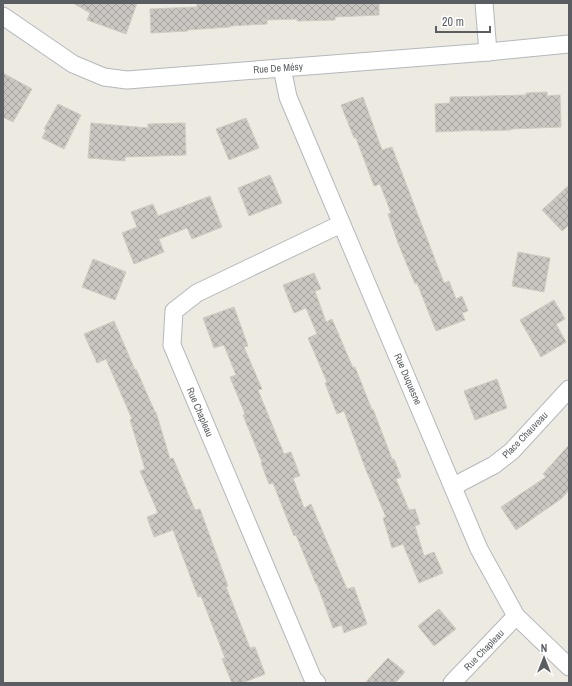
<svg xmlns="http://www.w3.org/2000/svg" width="572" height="686" font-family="'Archivo Narrow',sans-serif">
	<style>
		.building { fill: url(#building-cross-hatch); stroke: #d1cbc0 }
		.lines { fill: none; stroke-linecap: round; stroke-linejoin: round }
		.minor-casing { stroke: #b4b8bc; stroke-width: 19 }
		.minor { stroke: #fff; stroke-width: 17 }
		.labels { text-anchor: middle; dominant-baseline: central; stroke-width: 3; stroke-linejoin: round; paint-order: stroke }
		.street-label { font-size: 10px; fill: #5a5e62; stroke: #fff }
	</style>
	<defs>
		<pattern id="building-cross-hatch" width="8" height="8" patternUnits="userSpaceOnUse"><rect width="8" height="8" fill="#cac6c1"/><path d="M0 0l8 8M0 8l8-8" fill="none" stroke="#a7a4a0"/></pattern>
	</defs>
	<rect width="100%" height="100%" fill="#edeae2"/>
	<!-- building -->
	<g class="building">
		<polygon points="73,3 137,3 126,34 87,20 90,13"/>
		<polygon points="197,3 379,3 379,15 335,17 335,20 297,21 297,19 267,20 267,24 230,26 230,27 187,30 188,31 151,33 150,9 197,7"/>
		<polygon points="3,73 32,89 13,122 3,117"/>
		<polygon points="547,92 547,96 560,95 561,127 511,129 511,130 480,131 480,130 436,132 435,104 450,103 450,97 526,95 526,93"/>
		<polygon points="363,97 382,150 392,147 444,283 449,281 456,299 462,296 468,311 462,313 465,320 436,331 417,283 415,284 398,243 388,214 391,213 380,184 374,186 356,138 354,138 341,105"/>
		<polygon points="58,104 81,115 64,149 42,138 46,130 44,129"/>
		<polygon points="246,118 259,148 229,160 216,129"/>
		<polygon points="91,123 148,128 148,124 185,123 186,155 125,157 125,161 88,158"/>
		<polygon points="270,175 282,203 249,216 238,188"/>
		<polygon points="569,185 569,225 562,231 542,210"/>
		<polygon points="210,196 222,227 192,239 187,228 159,239 164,252 134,264 122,233 137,227 131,212 153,204 158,216"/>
		<polygon points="518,252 550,258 544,292 512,286"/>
		<polygon points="93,259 126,272 115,300 82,287"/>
		<polygon points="314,273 321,289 315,291 326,322 332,319 353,368 355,367 372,410 373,409 392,459 394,459 401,477 396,479 409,510 415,509 420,524 415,526 424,556 434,552 443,573 419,583 403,544 392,548 383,518 386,517 366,470 344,411 337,414 325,383 327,382 308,338 317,334 306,308 294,313 283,285"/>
		<polygon points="554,300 565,319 556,324 566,342 541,357 520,320"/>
		<polygon points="234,307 248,346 244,347 262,389 258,390 284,454 291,452 300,476 293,478 304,508 311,504 347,589 354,587 367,624 344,633 342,625 333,628 317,584 316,584 296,535 294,536 273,483 269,484 261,463 262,462 243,415 245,414 230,377 236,375 224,345 214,348 203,318"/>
		<polygon points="114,321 135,370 136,369 155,412 156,412 170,459 173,458 195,510 200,509 228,586 226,587 250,648 255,647 265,674 242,683 232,683 222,659 225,658 201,596 198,597 173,530 154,537 147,517 158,513 140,471 145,469 130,420 132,419 106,359 97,363 84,334"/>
		<polygon points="497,379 507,408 475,420 464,391"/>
		<polygon points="569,445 569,490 561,499 516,530 501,507 546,477 543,474"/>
		<polygon points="439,609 456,629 434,646 418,626"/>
		<polygon points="388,658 405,672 395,683 365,683"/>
	</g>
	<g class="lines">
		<!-- minor casing -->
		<g class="minor-casing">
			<g id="minor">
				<polyline points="484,3 488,52"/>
				<polyline points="3,16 73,64 104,77 127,80 488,52 569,44"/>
				<polyline points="282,68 288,97 479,549 516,616 569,667"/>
				<polyline points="454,486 494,465 512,451 569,389"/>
				<polyline points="317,683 313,679 172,345 174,311 197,293 341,224"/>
				<polyline points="452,683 516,616"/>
			</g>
		</g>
		<!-- minor -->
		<use href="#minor" class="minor"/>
	</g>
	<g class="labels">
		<!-- street labels -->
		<g class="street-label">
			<text transform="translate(278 68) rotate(-4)">Rue De Mésy</text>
			<text transform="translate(408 379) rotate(67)">Rue Duquesne</text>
			<text transform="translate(200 412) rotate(67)">Rue Chapleau</text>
			<text transform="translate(525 435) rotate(-46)">Place Chauveau</text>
			<text transform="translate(484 650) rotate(-46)">Rue Chapleau</text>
		</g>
	</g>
	<!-- border -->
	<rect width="572" height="686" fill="none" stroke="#5a5e62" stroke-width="8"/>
	<!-- north arrow -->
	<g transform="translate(544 658)" stroke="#ffffff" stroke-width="3" paint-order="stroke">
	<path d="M0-3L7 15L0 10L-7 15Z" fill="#5a5e62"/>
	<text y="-6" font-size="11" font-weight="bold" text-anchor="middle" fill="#5a5e62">N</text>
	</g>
	<!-- scale -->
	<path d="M436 26v6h54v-6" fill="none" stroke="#5a5e62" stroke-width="2"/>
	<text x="442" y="26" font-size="12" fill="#5a5e62" stroke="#ffffff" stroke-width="3" paint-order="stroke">20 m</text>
</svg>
